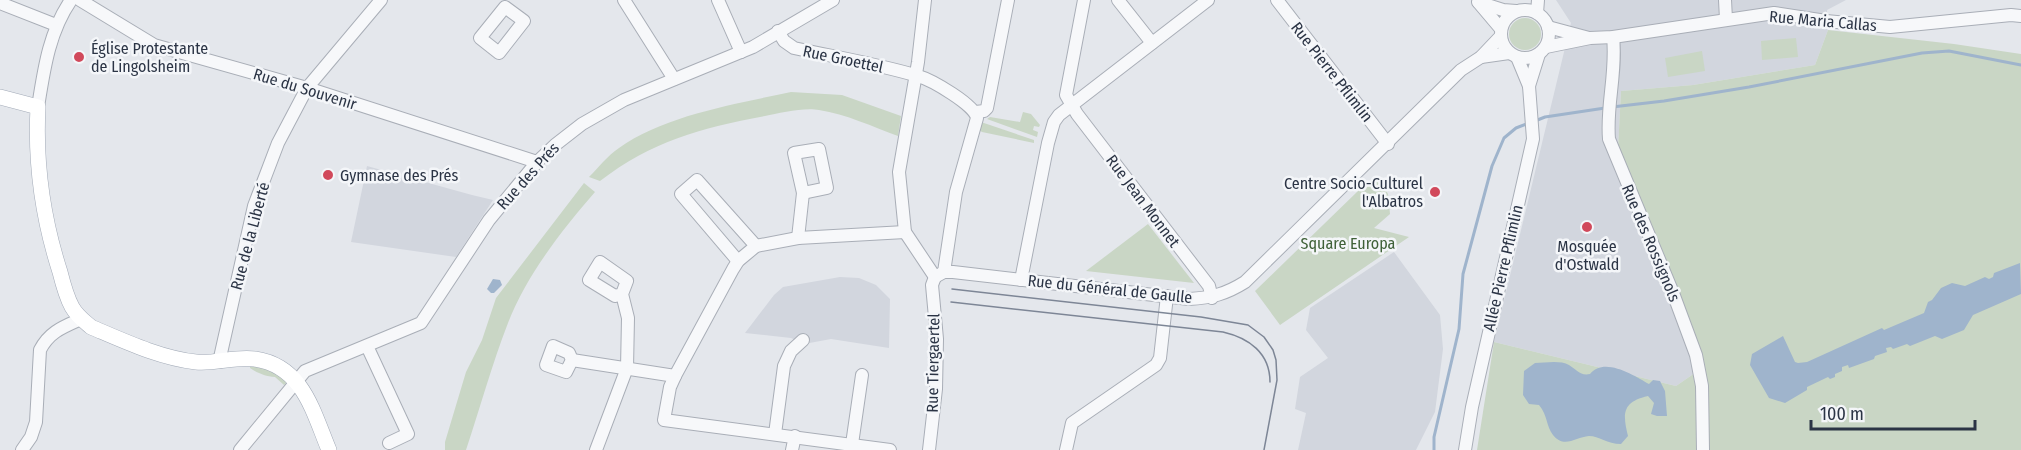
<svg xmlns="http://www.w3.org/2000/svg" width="2021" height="450" font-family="'Fira Sans Condensed',sans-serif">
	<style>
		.built { fill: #d2d6de }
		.green { fill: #c9d6c5 }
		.water { fill: #9fb4cc }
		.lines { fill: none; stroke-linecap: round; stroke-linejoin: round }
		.stream { stroke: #9fb4cc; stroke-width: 3 }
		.minor-casing { stroke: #a9aeb7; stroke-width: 14 }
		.major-casing { stroke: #a3abb8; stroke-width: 16 }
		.minor { stroke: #f7f8fa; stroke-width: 12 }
		.major { stroke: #fff; stroke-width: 15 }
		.tram { stroke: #7d8696; stroke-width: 1.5 }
		.poi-dot { fill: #d1495b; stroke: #f4f6f9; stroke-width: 2 }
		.labels { text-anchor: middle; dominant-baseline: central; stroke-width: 5; stroke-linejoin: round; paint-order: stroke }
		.street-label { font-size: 16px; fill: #2b3445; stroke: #f4f6f9 }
		.poi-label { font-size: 16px; fill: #2b3445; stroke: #f4f6f9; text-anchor: start }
		.park-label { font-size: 16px; fill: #3f6138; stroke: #f4f6f9 }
	</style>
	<rect width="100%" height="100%" fill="#e4e7ec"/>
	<!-- built -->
	<g class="built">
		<polygon points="1556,0 1846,0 1827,10 1828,30 1815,65 1693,85 1621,91 1618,150 1705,366 1676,386 1494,342 1571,23"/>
		<polygon points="367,166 472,195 493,200 456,257 351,242"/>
		<polygon points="1394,252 1440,315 1443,349 1435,412 1416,450 1298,450 1306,413 1295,409 1300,377 1328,358 1306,330 1310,308"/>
		<polygon points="840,277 859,278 876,285 890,299 889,348 831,339 804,344 791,338 745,333 774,295 783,287"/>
	</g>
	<!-- green -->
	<g class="green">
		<circle cx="1525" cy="34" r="16"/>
		<polygon points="1828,30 1954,44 2021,54 2021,450 1477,450 1494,342 1676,386 1705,366 1618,149 1621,91 1693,85 1815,65"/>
		<polygon points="1796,38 1798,57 1762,60 1761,41"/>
		<polygon points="1702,51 1705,71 1668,77 1665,58"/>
		<path d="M791,92L842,95L901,116L898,136C873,127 846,114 819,110C805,107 779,113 765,116C701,128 652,141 600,181L589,177C598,168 608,155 619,148C665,115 736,104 791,92Z"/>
		<polygon points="1023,112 1031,114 1040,125 1039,127 1034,126 1033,130 1038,132 1037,137 987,119 990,117 1020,122"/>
		<polygon points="981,122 1034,140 1034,143 982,132 979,130"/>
		<polygon points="1378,176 1388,194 1390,214 1374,228 1409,237 1280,325 1255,291 1358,191"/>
		<path d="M584,183L595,192C562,230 526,276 508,323C492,364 480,408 466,450H445V442L466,372L482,340L496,298Z"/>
		<polygon points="1148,224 1194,283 1086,271"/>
		<path d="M250,365L269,368L287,382L284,385L275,377C265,376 259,374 250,368Z"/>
	</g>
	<!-- water -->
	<g class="water">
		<polygon points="2020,263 2021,294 1973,315 1964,330 1942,339 1935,336 1910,346 1907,344 1893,349 1891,347 1886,348 1887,352 1875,356 1874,359 1849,368 1848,365 1842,367 1842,371 1835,374 1835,377 1830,379 1828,377 1807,387 1807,390 1785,403 1769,398 1750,365 1752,354 1783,336 1795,362 1798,363 1807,362 1882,328 1884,330 1924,313 1928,302 1932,300 1941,288 1952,283 1965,286 1985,277 1989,279 1993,277 1994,273"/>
		<polygon points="493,279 500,280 502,285 494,293 491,293 487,289"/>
		<path d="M1535,363C1545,363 1560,360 1569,365C1577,370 1580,376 1590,374C1604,356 1635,376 1649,384L1653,380L1660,381L1665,391L1667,416H1657L1651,414L1654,403L1648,396C1621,402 1623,415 1628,436L1621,444C1607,444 1599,436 1589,436C1576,437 1564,449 1553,435C1546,426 1548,416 1539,405L1529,404L1523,395L1524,371Z"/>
	</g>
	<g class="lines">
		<!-- stream -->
		<g class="stream">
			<polyline points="1612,107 1664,101 1749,87 1922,53 1949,51 2021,65"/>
			<polyline points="1535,121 1545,117 1605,108"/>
			<polyline points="1434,450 1434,437 1459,329 1463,274 1492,166 1504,138 1516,128 1529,123"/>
		</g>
		<!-- minor casing -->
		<g class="minor-casing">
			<g id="minor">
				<polyline points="80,0 154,45 307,88 537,162"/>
				<polyline points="624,0 674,79"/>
				<polyline points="718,0 741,52"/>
				<polyline points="925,0 918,62 899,172 905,232 935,277"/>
				<polyline points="1084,0 1066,95 1077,114 1209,286 1212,298"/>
				<polyline points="1118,0 1152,43"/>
				<polyline points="1277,0 1388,144"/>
				<polyline points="1725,0 1726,19"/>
				<polyline points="1478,2 1503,10 1516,11"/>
				<polyline points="0,3 56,25"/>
				<polyline points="1479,3 1501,29"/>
				<polygon points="505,7 524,21 499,53 480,38"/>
				<circle cx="1525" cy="34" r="24"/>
				<polyline points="1537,13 1538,0"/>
				<polyline points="1548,27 1589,38"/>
				<path d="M778,31L784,41L794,48C835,57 878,64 918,76C932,80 975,105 977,118L956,192L944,272"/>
				<path d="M1613,37C1617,72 1606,105 1609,139L1673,293L1696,355L1702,386L1703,450"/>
				<polyline points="1546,47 1590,38 1613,37 1774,13 1826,21 1890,27 2011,15 2021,16"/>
				<polyline points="1481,57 1509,53"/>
				<polyline points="1529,86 1539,54"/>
				<path d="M38,107C44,69 49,32 71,0"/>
				<polyline points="976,112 984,111 987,108 1008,0"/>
				<polygon points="819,149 827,188 803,193 794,153"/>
				<polyline points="798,238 803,193"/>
				<polyline points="738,261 681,194 697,180 756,246"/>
				<path d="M935,277L944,272H953L1189,299C1211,298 1226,294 1245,282L1461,70L1481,57L1500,37"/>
				<polyline points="1021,280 1048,143 1054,122 1059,115 1208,0"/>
				<polyline points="367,346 408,434 389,443"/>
				<polygon points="553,346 569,353 572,360 566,372 546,365"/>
				<polyline points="572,360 675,376 733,269 738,261 756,246 798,238 905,232"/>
				<polyline points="219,362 254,206 278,143 307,88 381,0"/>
				<polyline points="675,376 670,387 664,420 890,450"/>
				<polyline points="775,434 784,366 791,351 803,340"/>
				<polyline points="852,444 862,375"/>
				<path d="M22,450L31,437L36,422L40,350C49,332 63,327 81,319"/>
				<polyline points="240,450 305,371 421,323 489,220 537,162 555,145 582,124 624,100 753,47 833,0"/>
				<polyline points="596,450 627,368 628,318 622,294 627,281 600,262 589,280 615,296 622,294"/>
				<polyline points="792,450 795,436"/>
				<polyline points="929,450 936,389 937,339 932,285 935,277"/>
				<polyline points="1066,450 1072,423 1156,365 1160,358 1167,296"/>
				<polyline points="1465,450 1472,407 1533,139 1529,86 1517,57"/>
			</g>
		</g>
		<!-- major casing -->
		<g class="major-casing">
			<path id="major" d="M0,97L38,107C35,162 43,219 60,272C63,284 66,296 72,307C77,316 84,321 91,327C124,341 160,358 196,362C215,364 236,356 255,359C303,366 313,412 329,450"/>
		</g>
		<!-- minor -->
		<use href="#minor" class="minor"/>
		<!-- major -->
		<use href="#major" class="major"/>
		<!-- tram -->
		<g class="tram">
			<polyline points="952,289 1201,317 1248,325 1264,337 1273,350 1276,360 1277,380 1264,450"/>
			<path d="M951,302L1223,332C1249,338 1270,353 1270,382"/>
		</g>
	</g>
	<!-- markers -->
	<g class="poi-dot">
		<circle cx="79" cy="57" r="6"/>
		<circle cx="328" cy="175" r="6"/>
		<circle cx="1435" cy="192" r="6"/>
		<circle cx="1587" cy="227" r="6"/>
	</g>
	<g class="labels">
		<!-- street labels -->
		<g class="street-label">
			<text transform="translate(1823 21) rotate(5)">Rue Maria Callas</text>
			<text transform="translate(843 59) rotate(12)">Rue Groettel</text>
			<text transform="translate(1332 72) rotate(52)">Rue Pierre Pflimlin</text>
			<text transform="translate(305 89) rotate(17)">Rue du Souvenir</text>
			<text transform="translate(528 176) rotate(-48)">Rue des Prés</text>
			<text transform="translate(1143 201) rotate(53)">Rue Jean Monnet</text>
			<text transform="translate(250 236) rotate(-75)">Rue de la Liberté</text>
			<text transform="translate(1651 243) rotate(67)">Rue des Rossignols</text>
			<text transform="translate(1503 268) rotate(-77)">Allée Pierre Pflimlin</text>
			<text transform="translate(1110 289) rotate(6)">Rue du Général de Gaulle</text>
			<text transform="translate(933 363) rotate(-89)">Rue Tiergaertel</text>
		</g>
		<!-- poi labels -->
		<g class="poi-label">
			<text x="91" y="48">Église Protestante<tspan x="91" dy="18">de Lingolsheim</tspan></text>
			<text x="340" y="175">Gymnase des Prés</text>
			<text x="1423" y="183" text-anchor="end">Centre Socio-Culturel<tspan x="1423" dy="18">l'Albatros</tspan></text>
			<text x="1587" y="246" text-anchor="middle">Mosquée<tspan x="1587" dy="18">d'Ostwald</tspan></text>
		</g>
		<!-- park labels -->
		<g class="park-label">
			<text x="1348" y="243">Square Europa</text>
		</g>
	</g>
	<!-- scale -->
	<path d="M1811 420v9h164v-9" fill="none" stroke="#2b3445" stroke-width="3"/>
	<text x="1820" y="420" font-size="18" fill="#2b3445" stroke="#f4f6f9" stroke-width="4.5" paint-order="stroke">100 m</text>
</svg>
